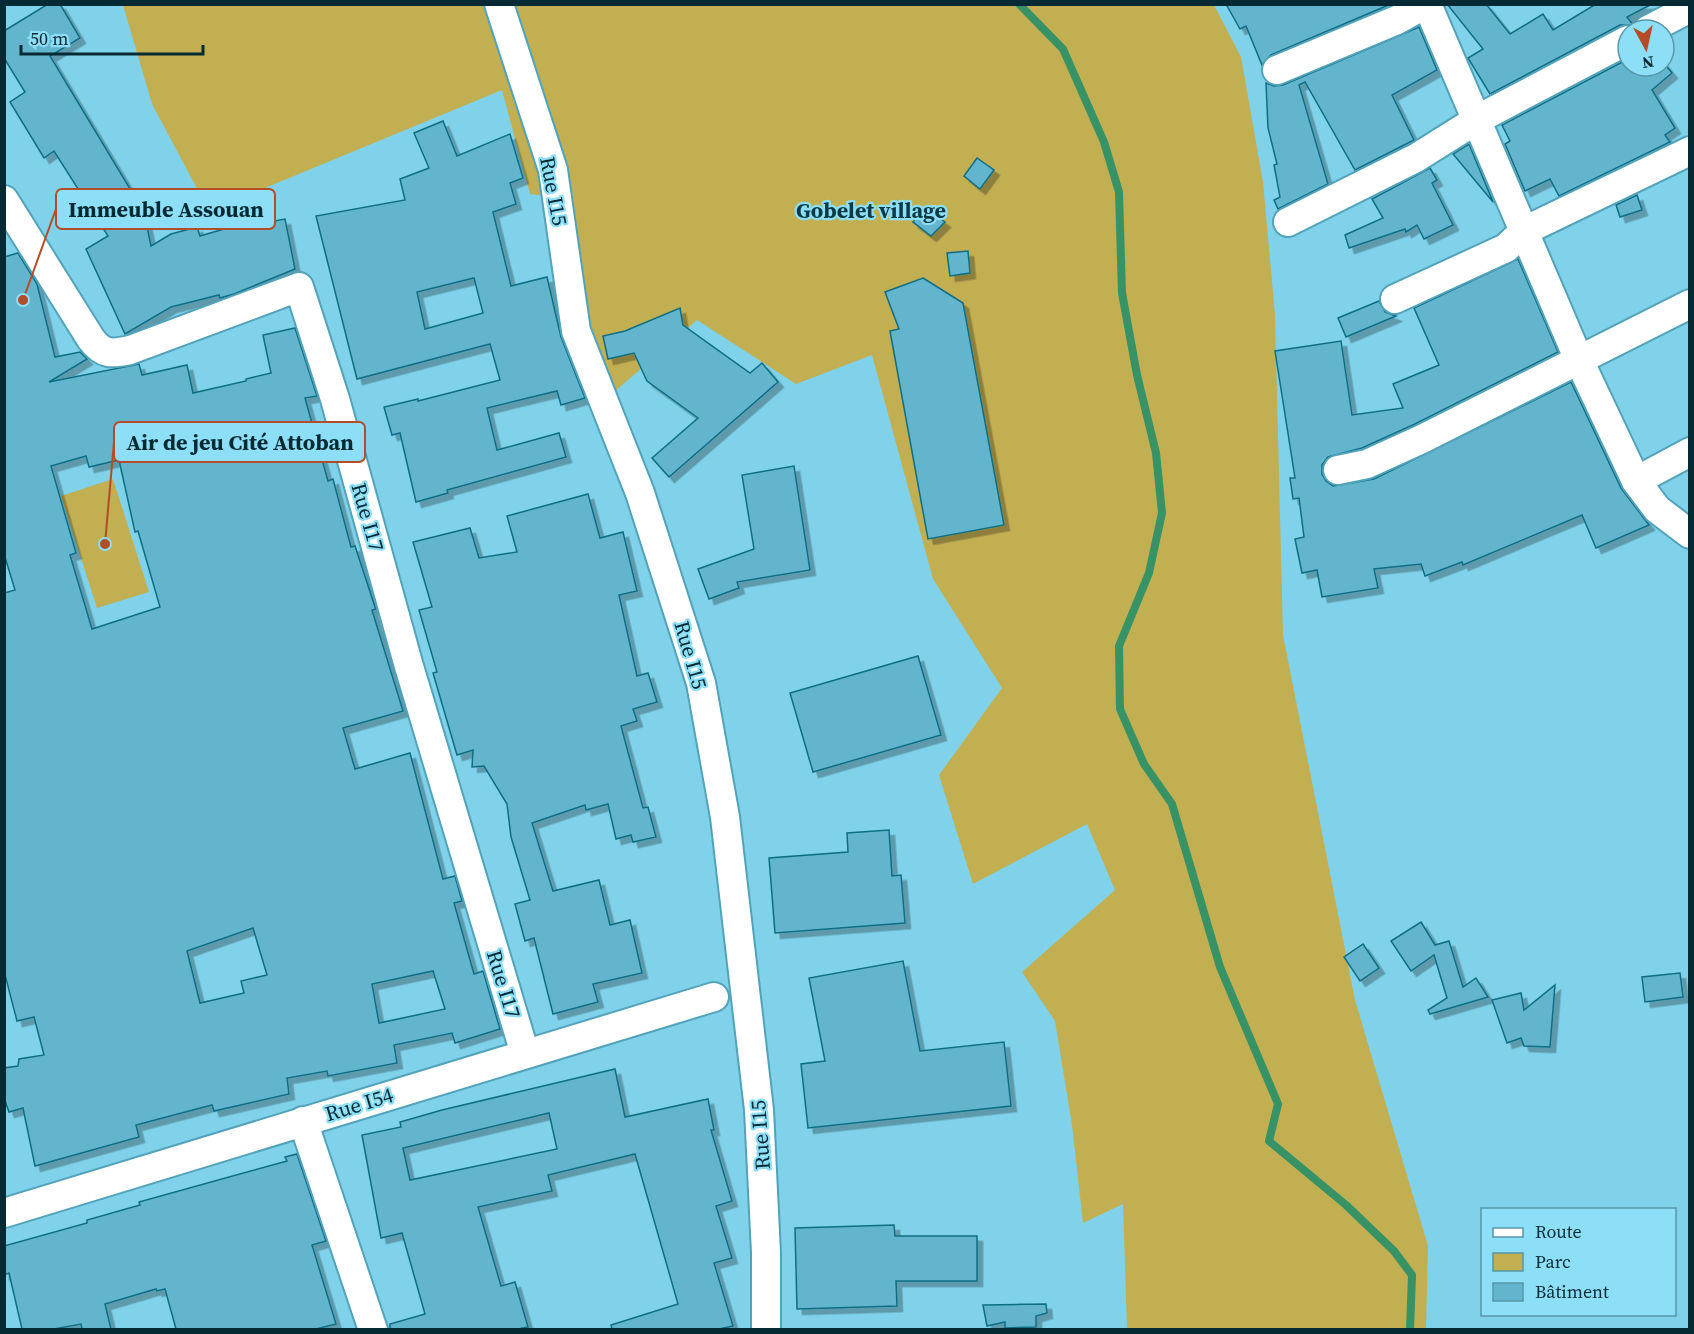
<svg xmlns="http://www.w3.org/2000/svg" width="1694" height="1334" font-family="'Source Serif 4',serif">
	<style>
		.green { fill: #c1af52 }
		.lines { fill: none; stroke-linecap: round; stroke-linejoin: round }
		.stream { stroke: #379366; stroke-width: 8 }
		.building { fill: #63b5cd; stroke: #0e6e84; stroke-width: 1.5; fill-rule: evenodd; filter: url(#shadow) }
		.street-casing { stroke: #51a3ba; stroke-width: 32 }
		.street { stroke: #fff; stroke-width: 28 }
		.labels { text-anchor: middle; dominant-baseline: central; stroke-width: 4.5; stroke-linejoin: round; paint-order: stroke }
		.street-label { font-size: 21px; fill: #052a33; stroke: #8ddff7 }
		.neighbourhood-label { font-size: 22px; font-weight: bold; fill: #0b3a46; stroke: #8ddff7 }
		.leader { fill: none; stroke: #b44c28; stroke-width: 2 }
		.callout-dot { fill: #b44c28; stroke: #8ddff7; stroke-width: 2 }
		.callout { fill: #8ddff7; stroke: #b44c28; stroke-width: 2 }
		.callout-label { font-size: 22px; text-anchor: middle; font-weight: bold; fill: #052a33 }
	</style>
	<defs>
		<filter id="shadow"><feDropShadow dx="5.5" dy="5.5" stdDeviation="0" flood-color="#0004"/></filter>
	</defs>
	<rect width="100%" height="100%" fill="#80d2ea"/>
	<!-- green -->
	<g class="green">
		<polygon points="123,5 1214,5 1241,57 1263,182 1275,315 1283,635 1355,1000 1428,1246 1426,1329 1127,1329 1123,1204 1083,1223 1072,1125 1055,1021 1022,972 1115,890 1087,824 973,884 939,775 1002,688 933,579 872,355 796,384 697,320 606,399 564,198 530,194 502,90 209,211 152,104"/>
		<polygon points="113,479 149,592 97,608 61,496"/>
	</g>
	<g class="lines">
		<!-- stream -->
		<polyline class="stream" points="1019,4 1063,49 1104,142 1119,192 1122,293 1137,375 1156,453 1162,513 1149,573 1119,646 1120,709 1144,764 1172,804 1220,967 1278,1104 1269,1141 1346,1205 1394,1251 1412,1275 1410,1330"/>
	</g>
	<!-- building -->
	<g class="building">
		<polygon points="48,4 60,4 80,38 50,56 144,212 151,246 171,234 197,227 200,236 241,224 242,227 285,219 295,269 234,294 220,298 219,295 171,307 125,334 86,249 108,236 54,151 44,158 10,102 25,92 4,58 4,31"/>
		<polygon points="1226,4 1391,4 1271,55 1262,65 1246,26 1240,29"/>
		<polygon points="1447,4 1486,4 1510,34 1543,14 1553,30 1596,4 1652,4 1627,17 1633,25 1620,25 1490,94 1468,58 1483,49"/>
		<polygon points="1419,27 1437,70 1392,95 1414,140 1355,170 1305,82 1299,85 1328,184 1278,209 1274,200 1280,197 1274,165 1277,164 1268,128 1266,83 1274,86 1283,85"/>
		<polygon points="1628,59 1628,66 1664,66 1664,63 1672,73 1652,90 1675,128 1665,135 1670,142 1559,196 1550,179 1525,191 1505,144 1510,141 1502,125"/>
		<path d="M443,121L457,156L510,134L523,178L510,183L516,204L493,212L511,286L547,277L561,337L585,398L561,405L557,391L487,408L497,450L559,433L566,457L447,490L448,493L416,502L400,433L392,435L384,407L418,399V401L500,380L490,344L357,379L316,216L405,200L400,179L429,168L414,133ZM474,278L483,313L425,329L417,292Z"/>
		<polygon points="1469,144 1493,202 1453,154"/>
		<polygon points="977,158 994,170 980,189 964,176"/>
		<polygon points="1430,168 1437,180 1432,183 1453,225 1424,239 1417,225 1406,232 1405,229 1349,248 1345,235 1383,218 1372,199"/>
		<polygon points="1637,195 1642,210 1620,217 1616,205"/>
		<polygon points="925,207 945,222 931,236 913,222"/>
		<polygon points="968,251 970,273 950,276 947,253"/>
		<path d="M18,253L37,284L55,357L80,352L87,359L49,382L139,364L142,375L187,365L193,393L246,381V379L271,373L263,335L295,328L317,396L305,398L328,481L333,479L351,547L355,546L375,607L376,609L372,610L403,711L343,728L355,769L410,753L443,879L455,876L462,901L454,903L474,974L483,971L500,1029L455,1043L452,1033L394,1045L397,1063L328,1076L327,1071L287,1078L289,1094L214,1111L212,1105L136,1125L139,1137L35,1166L23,1108L9,1112L4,1098V1068L18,1066L19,1059L44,1055L34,1017L17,1021L4,971V593L15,590L4,554V257ZM86,456L89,467L119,460L135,532L138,531L160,607L92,629L70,555L76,553L51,466ZM253,928L267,975L241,981L244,993L200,1003L187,951ZM433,971L445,1009L379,1023L372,984Z"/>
		<polygon points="1518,259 1558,352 1415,424 1362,448 1328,457 1322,465 1322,474 1326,481 1333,486 1374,479 1571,382 1621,488 1649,525 1596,548 1582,515 1463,565 1462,562 1425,576 1421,564 1374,569 1378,588 1322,597 1317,570 1302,573 1295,539 1304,537 1299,498 1293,499 1290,478 1295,478 1275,351 1341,341 1352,415 1403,408 1393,384 1439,365 1414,308"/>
		<polygon points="923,278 963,303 1004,525 928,539 890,331 899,329 885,292"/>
		<polygon points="1379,301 1385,312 1396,316 1346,337 1338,318"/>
		<polygon points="680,308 683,325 750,373 762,363 778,382 669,477 652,458 698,418 647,381 634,353 608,359 603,336 625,331"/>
		<polygon points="794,466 810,570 737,582 739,588 709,599 698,569 754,549 742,475"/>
		<polygon points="588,494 600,538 623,532 637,591 619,595 637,676 648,673 657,702 633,709 637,721 621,726 643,808 648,807 656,837 633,842 631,835 616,839 608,804 586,810 585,805 532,823 553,891 599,880 610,925 630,920 642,973 593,984 598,1002 553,1014 534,938 525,941 515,904 530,900 511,837 507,804 484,766 472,767 473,750 457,755 433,673 437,672 419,610 432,607 413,542 470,528 479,558 517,552 507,516"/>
		<polygon points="918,656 941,735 813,772 790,693"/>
		<polygon points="889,830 892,876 901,875 905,923 775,933 769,858 848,852 847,833"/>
		<polygon points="1421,922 1435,945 1449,941 1463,987 1476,978 1488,997 1430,1014 1428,1010 1447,998 1434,955 1411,971 1391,941"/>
		<polygon points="1363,944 1379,968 1360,981 1344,957"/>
		<polygon points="903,961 920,1051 1004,1042 1011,1106 808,1128 801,1064 825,1061 809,978"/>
		<polygon points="1680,973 1683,997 1645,1002 1642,977"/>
		<polygon points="1555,985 1550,1047 1524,1046 1521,1038 1507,1043 1492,1000 1521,993 1524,1010"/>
		<path d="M615,1069L625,1117L708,1099L714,1130H711L732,1201L716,1206L732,1258L714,1263L733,1326L719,1329H612L611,1325L678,1304L635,1154L548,1175L552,1191L478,1207L501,1286L515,1282L528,1327L518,1329H390V1324L425,1314L402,1233L381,1238L362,1135L401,1127L400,1122L442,1110ZM549,1113L557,1149L410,1180L403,1148Z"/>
		<polygon points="297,1154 326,1241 312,1245 336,1324 316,1329 176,1329 165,1289 157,1291 156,1289 105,1304 111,1329 82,1329 81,1324 54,1329 22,1329 9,1273 4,1275 4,1246 87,1223 87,1220 140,1205 139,1202 287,1161 285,1157"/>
		<polygon points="894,1225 895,1236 977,1236 977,1281 896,1281 897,1306 797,1309 795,1228"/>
		<polygon points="1046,1304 1047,1313 1036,1316 1036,1327 1005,1328 1005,1322 987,1326 983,1305"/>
	</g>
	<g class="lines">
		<!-- street casing -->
		<g class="street-casing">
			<g id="street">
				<polyline points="499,4 553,170 576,331 640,493 701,683 725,817 759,1110 766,1253 766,1330"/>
				<polyline points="1427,4 1578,358 1636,481 1657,509 1690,534"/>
				<polyline points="1648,30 1690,8"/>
				<polyline points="1277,70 1397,20 1426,4"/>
				<path d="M4,200L91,339C103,355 112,354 130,350L299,287L335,399L408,663L525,1054"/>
				<polyline points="1288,222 1416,158 1478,119 1628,40"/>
				<polyline points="1395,299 1506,248 1524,231 1690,151"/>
				<polyline points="1338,470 1367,464 1422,439 1690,304"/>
				<polyline points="1636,481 1690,452"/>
				<polyline points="303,1121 373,1330"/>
				<polyline points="4,1213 714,997"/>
			</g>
		</g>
		<!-- street -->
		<use href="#street" class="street"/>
	</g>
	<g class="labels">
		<!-- street labels -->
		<g class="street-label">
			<text transform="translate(554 191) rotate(79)">Rue I15</text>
			<text transform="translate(368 517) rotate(74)">Rue I17</text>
			<text transform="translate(691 655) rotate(74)">Rue I15</text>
			<text transform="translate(504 984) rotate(73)">Rue I17</text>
			<text transform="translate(359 1104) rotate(-17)">Rue I54</text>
			<text transform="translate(760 1135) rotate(-94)">Rue I15</text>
		</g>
		<!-- neighbourhood labels -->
		<g class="neighbourhood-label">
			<text x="871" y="210">Gobelet village</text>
		</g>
	</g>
	<!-- callouts -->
	<path class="leader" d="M23 300L56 209M105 544L114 442"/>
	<g class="callout-dot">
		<circle cx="23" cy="300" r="6"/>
		<circle cx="105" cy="544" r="6"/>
	</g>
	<g class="callout">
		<rect x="56" y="189" width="219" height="40" rx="6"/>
		<rect x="114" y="422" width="251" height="40" rx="6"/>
	</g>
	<g class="callout-label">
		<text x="166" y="217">Immeuble Assouan</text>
		<text x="240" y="450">Air de jeu Cité Attoban</text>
	</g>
	<!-- border -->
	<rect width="1694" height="1334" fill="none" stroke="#052a33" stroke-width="12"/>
	<!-- legend -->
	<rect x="1481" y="1208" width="195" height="108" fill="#8ddff7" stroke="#5797a9" stroke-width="1.5"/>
	<rect x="1493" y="1228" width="30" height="9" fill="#ffffff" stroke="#5797a9" stroke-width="1.5"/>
	<text x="1535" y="1238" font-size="18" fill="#052a33">Route</text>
	<rect x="1493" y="1253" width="30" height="18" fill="#c1af52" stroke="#5797a9" stroke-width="1.5"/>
	<text x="1535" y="1268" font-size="18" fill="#052a33">Parc</text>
	<rect x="1493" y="1283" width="30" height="18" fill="#63b5cd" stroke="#5797a9" stroke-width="1.5"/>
	<text x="1535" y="1298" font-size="18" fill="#052a33">Bâtiment</text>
	<!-- north arrow -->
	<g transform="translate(1646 48) rotate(172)"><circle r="28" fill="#8ddff7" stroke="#5797a9" stroke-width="1.5"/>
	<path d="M0-4.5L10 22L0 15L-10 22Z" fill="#b44c28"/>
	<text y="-9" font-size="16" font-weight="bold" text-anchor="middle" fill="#052a33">N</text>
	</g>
	<!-- scale -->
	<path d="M21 45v9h182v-9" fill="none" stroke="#052a33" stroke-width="3"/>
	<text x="30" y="45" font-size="18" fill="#052a33" stroke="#8ddff7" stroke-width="4.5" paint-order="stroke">50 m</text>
</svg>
